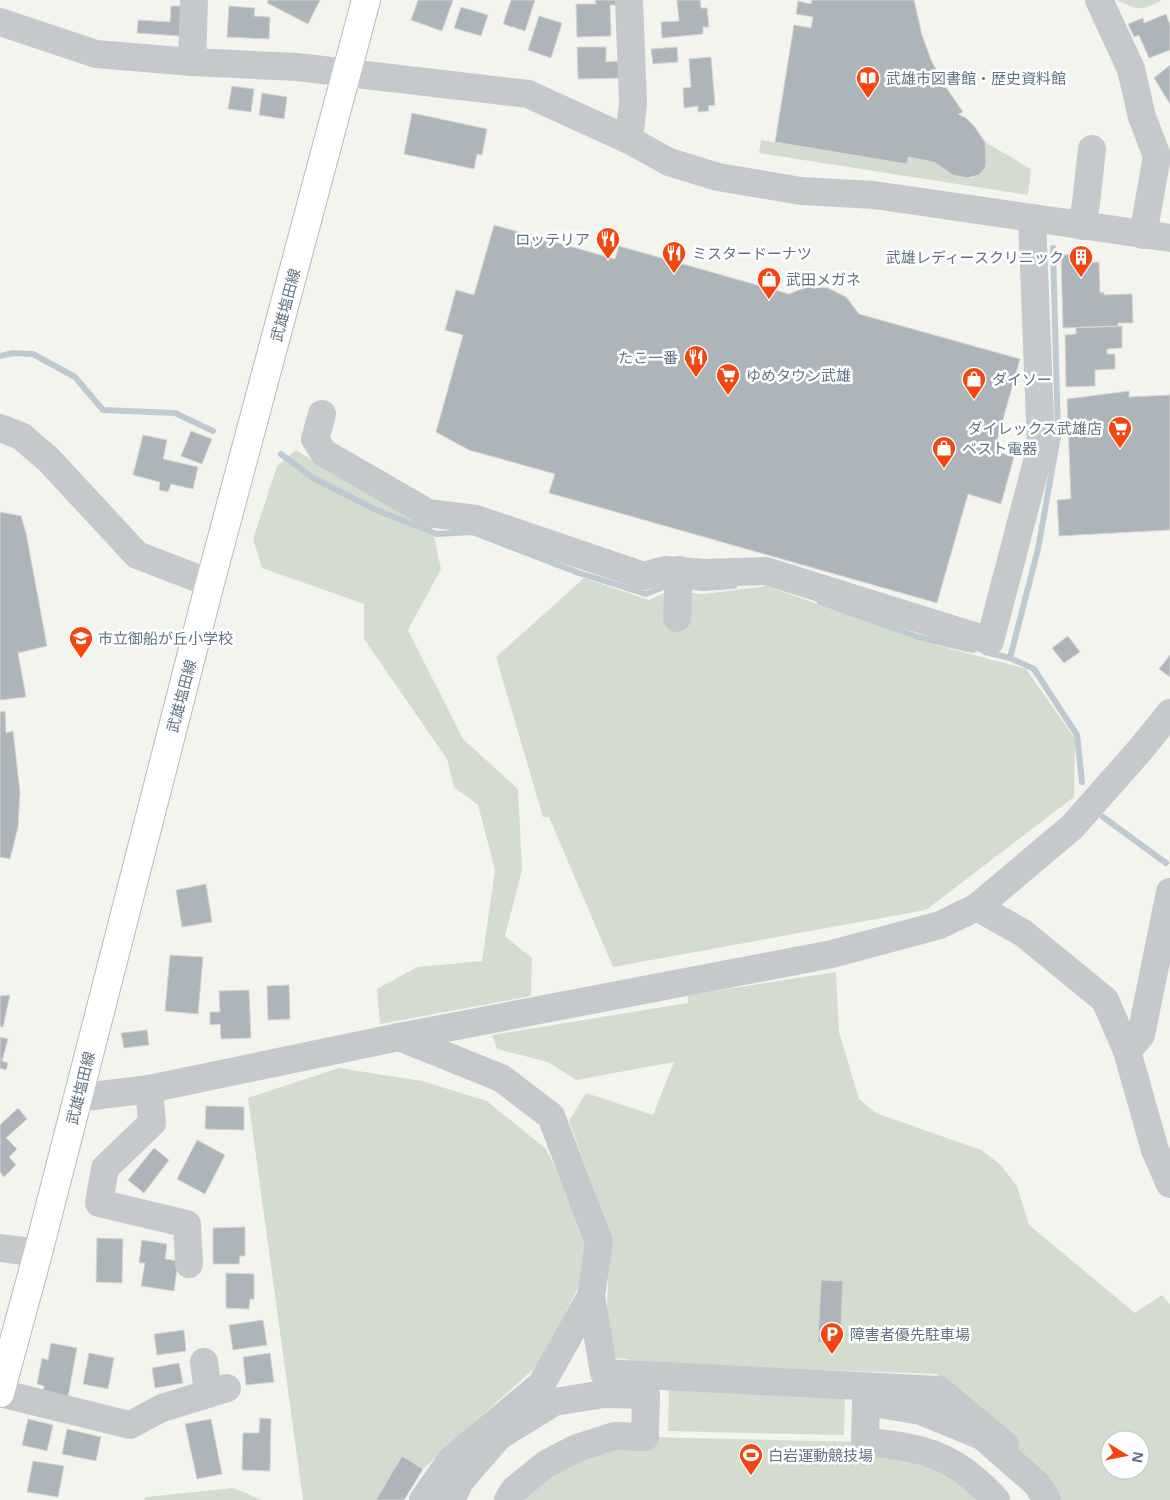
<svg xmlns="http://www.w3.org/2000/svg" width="1170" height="1500" font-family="'Open Sans','Noto Sans JP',sans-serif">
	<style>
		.green { fill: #d4dcd0; fill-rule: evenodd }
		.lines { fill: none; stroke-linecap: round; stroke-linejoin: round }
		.stream { stroke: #becacf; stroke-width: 6 }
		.building { fill: #adb5ba; stroke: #d5d5d2 }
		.major-casing { stroke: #b6babe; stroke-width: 30 }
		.minor { stroke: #c6c9cc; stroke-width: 28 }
		.major { stroke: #fff; stroke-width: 28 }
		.labels { text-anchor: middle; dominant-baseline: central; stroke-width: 5; stroke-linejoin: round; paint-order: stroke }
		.poi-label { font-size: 15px; fill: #607383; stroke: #fff; text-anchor: start }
		.street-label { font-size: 15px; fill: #607383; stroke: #fff }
	</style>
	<rect width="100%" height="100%" fill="#f4f4ef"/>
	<!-- green -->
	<g class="green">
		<path d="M1117,0H1162C1141,11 1138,11 1117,0Z"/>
		<path d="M761,140L906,164L908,157C916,159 928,159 935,162C941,166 945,171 951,174C980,187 989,168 985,142L1031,169L1028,195L759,153Z"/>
		<polygon points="296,450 340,478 432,526 441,569 408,630 463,739 518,789 522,870 505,936 532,958 531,996 380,1024 377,989 417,967 482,961 495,870 478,805 454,787 447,759 364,639 364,604 262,568 253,539 277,466"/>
		<polygon points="584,578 649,600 668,591 703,594 767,586 918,640 1026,669 1075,739 1074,797 926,910 613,967 549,817 543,817 496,657"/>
		<path d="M836,972L839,1032L859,1099L876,1113L981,1150L1000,1164L1017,1186L1029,1225L1135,1313L1162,1295L1170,1304V1500H1047L994,1424L936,1374L661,1364L616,1358L606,1333L610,1234L569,1121L586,1093L653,1115L674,1062L576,1080L548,1062L497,1049L492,1035L688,1003V995ZM1110,1440H1140V1470H1110Z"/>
		<polygon points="339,1068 422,1081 487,1101 546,1149 585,1228 586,1272 540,1363 423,1469 402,1456 376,1500 303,1500 248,1098"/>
		<polygon points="669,1388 845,1392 844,1435 668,1431"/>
		<polygon points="645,1437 865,1442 901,1445 996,1500 508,1500 546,1464"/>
		<polygon points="234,1488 262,1500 144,1500 146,1497"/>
	</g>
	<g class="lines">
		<!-- stream -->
		<g class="stream">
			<polyline points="0,356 13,353 33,354 75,377 103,410 175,413 213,431"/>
			<polyline points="281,454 313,478 376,510 437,534 472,532 579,573 646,594 671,584"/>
			<polyline points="684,586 703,588 734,586"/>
			<polyline points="820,602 918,637 973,650"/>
			<polyline points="985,652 1010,658 1034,669 1077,735 1082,782"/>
			<polyline points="1010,658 1038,549 1058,436 1053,248"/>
			<polyline points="1103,817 1166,863"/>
		</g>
	</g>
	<!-- building -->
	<g class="building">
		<polygon points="268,0 320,0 308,24 267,3"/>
		<polygon points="418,0 453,0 442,31 411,20"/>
		<polygon points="511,0 535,0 525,31 503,24"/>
		<polygon points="595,0 616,0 616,5 610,5 611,36 577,37 576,4 596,4"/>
		<polygon points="677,0 700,0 701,8 707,8 709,27 703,27 703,34 662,38 661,22 679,21"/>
		<polygon points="812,0 914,0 922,35 931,60 945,86 963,112 958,114 966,118 974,126 985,142 986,162 985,168 979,175 967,178 953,175 934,162 908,157 907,164 775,142 794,25 811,28 813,17 796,14 798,1 811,4"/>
		<polygon points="171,6 182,6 180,36 137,33 138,20 170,22"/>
		<polygon points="229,6 255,8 254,16 270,17 269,39 227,37"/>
		<polygon points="461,7 488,15 481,36 454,28"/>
		<polygon points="1166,14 1170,25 1170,50 1149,58 1139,35 1134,37 1128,24 1143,18 1144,23"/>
		<polygon points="539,16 562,23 551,58 528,50"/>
		<polygon points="577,47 606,47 606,62 620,61 620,78 578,79"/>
		<polygon points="677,47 678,62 653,64 651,49"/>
		<polygon points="711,57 715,105 708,106 709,111 698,112 698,106 684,108 683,88 691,87 689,59"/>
		<polygon points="1170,65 1170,104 1154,78"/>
		<polygon points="232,86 254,89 251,112 228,109"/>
		<polygon points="262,93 287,97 284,119 259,115"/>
		<polygon points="412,113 487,129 482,155 477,154 474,169 404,154"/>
		<polygon points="494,225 615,259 619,246 789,294 809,286 828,288 846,297 859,314 1020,359 994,451 1014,457 1001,504 968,494 937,603 549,493 555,474 469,450 436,432 463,335 445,330 456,290 474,295"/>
		<polygon points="1080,254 1080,263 1099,262 1100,293 1104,292 1104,295 1132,294 1133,323 1118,323 1118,326 1063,328 1061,255"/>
		<polygon points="1122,326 1122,348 1107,349 1107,354 1115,354 1115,369 1095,370 1095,386 1066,387 1065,335 1076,334 1076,328"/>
		<polygon points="1129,391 1129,397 1170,395 1170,530 1059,536 1057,500 1071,499 1067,399"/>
		<polygon points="191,431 212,439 202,464 181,456"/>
		<polygon points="143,435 167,440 163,459 198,467 193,489 171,484 168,492 159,490 160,482 133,475"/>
		<polygon points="0,512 21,516 26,533 47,646 18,653 26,697 0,700"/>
		<polygon points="1068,636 1080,652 1064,663 1052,648"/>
		<polygon points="1170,655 1170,677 1159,669"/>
		<polygon points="5,711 6,733 13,731 20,792 18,827 10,859 0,857 0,712"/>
		<polygon points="206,884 212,922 182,927 176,890"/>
		<polygon points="170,955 203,957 198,1014 165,1011"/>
		<polygon points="289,985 290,1019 268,1020 267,986"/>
		<polygon points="249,990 251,1038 221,1039 220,1024 210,1025 210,1012 220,1012 219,991"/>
		<polygon points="10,995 3,1027 0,1026 0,996"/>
		<polygon points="147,1030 149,1045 124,1048 121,1033"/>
		<polygon points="0,1037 8,1039 2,1061 8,1063 6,1070 0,1068"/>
		<polygon points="206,1106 244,1107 244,1130 205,1129"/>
		<polygon points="18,1108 27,1119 6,1138 17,1149 9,1157 16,1165 4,1177 0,1172 0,1125"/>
		<polygon points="197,1140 225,1155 205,1194 177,1179"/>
		<polygon points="154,1148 169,1160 144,1193 128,1180"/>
		<polygon points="245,1227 245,1256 240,1256 239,1264 213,1264 213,1228"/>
		<polygon points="97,1238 123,1239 122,1283 96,1282"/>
		<polygon points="142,1240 167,1244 165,1259 178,1261 174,1291 141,1286 145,1263 139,1263"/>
		<polygon points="226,1273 254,1274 254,1299 250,1299 249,1309 226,1308"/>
		<polygon points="821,1280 843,1281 840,1343 818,1342"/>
		<polygon points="263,1320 267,1345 233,1350 229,1325"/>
		<polygon points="184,1330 186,1351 157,1355 154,1334"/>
		<polygon points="51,1343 77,1348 68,1397 43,1392 44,1386 37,1384 42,1358 48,1360"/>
		<polygon points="89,1353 114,1358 108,1389 83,1384"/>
		<polygon points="270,1353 274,1382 246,1385 243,1357"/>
		<polygon points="179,1363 183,1383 155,1388 152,1368"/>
		<polygon points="260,1418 271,1419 270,1471 242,1470 243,1433 259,1433"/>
		<polygon points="28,1419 53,1425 47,1451 22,1445"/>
		<polygon points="211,1419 222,1474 197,1479 185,1424"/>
		<polygon points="67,1429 101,1437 96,1461 62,1454"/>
		<polygon points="402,1456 423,1469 404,1500 376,1500"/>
		<polygon points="33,1461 64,1466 58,1497 27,1492"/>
	</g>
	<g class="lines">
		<!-- major casing -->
		<g class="major-casing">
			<polyline id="major" points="0,1393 38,1253 210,583 366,0"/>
		</g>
		<!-- minor -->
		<g class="minor">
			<polyline points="1099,0 1131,69 1142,117 1157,156 1143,235"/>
			<polyline points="0,22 96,54 192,62 297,67 528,94 629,140 669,162 718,177 801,191 874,195 1170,238"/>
			<polyline points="192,62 194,0"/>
			<polyline points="629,140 633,103 629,0"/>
			<polyline points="1082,226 1086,203 1092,149"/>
			<polyline points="322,414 315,439 324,453 428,513 476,519 644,576 665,570 705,573 766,571 990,641 1041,446 1032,219"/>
			<polyline points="0,428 21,436 49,460 137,555 210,583"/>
			<polyline points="677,618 679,570"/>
			<polyline points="977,907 1072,827 1140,750 1170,713"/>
			<polyline points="399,1037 501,1078 551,1116 599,1242 591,1296 604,1373 939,1390 1005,1445"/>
			<polyline points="1127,1051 1141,1035 1170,892"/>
			<polyline points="149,1089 152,1123 105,1168 99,1203 187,1224 189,1264"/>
			<polyline points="77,1098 149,1089 399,1037 832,954 940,925 977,907 1023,933 1105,1000 1127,1051 1155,1150 1170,1184"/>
			<polyline points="0,1248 38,1253"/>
			<polyline points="204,1362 208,1394"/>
			<polyline points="0,1393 130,1425 162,1408 227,1388"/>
			<polyline points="423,1500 451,1460 541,1385 591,1296"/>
			<polyline points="451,1500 460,1481 499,1436 554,1402 604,1394 646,1395 645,1437 614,1436 577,1448 546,1464 514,1490 508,1500"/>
			<path d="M996,1500C955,1455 924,1447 865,1442L866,1402L921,1411L982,1436L1037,1484L1047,1500"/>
		</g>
		<!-- major -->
		<use href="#major" class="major"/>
	</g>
	<!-- icons -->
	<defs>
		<g id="library-pin" transform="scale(1.25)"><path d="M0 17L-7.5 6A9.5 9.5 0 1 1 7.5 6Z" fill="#f4470f" stroke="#fff"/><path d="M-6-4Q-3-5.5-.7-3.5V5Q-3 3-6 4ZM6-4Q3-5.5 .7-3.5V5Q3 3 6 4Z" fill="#fff"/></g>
		<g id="restaurant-pin" transform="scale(1.25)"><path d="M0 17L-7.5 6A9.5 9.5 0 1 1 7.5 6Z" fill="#f4470f" stroke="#fff"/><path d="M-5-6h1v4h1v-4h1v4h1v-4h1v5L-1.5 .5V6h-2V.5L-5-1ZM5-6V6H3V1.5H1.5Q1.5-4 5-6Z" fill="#fff"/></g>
		<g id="building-pin" transform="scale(1.25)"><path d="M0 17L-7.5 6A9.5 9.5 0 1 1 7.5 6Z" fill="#f4470f" stroke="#fff"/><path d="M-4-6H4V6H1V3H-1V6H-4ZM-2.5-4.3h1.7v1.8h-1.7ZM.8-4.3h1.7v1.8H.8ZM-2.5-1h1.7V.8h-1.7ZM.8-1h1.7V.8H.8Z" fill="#fff"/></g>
		<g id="shop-pin" transform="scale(1.25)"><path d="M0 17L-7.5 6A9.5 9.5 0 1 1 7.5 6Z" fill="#f4470f" stroke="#fff"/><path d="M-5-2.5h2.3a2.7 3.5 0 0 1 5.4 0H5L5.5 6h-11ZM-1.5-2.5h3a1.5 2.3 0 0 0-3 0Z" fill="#fff"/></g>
		<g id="supermarket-pin" transform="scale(1.25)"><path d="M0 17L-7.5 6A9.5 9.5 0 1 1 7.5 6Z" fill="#f4470f" stroke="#fff"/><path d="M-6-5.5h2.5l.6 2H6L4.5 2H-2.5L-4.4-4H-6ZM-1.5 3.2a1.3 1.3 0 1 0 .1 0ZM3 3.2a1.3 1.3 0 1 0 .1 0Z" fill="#fff"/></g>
		<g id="school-pin" transform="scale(1.25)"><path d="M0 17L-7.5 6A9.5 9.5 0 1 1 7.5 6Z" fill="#f4470f" stroke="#fff"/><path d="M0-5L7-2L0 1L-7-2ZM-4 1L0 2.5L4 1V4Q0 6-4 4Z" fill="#fff"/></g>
		<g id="parking-pin" transform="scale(1.25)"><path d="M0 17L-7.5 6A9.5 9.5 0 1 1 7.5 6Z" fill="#f4470f" stroke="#fff"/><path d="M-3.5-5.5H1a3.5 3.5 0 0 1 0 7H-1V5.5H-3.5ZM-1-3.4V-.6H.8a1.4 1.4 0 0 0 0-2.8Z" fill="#fff"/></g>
		<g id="stadium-pin" transform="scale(1.25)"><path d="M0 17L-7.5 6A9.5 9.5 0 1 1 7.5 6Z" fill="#f4470f" stroke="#fff"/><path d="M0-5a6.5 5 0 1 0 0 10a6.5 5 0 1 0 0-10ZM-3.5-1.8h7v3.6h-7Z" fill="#fff"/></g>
	</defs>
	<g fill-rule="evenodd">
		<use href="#library-pin" x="868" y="78"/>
		<use href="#restaurant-pin" x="608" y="239"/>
		<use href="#restaurant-pin" x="674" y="253"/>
		<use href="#building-pin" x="1081" y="257"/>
		<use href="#shop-pin" x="769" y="279"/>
		<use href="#restaurant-pin" x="696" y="357"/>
		<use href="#supermarket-pin" x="728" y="375"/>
		<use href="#shop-pin" x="974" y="379"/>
		<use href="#supermarket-pin" x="1120" y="428"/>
		<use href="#shop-pin" x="944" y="448"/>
		<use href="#school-pin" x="81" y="638"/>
		<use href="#parking-pin" x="832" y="1334"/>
		<use href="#stadium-pin" x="751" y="1455"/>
	</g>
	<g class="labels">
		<!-- poi labels -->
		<g class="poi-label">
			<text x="886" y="78">武雄市図書館・歴史資料館</text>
			<text x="590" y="239" text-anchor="end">ロッテリア</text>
			<text x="692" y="253">ミスタードーナツ</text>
			<text x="1064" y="257" text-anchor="end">武雄レディースクリニック</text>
			<text x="786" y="279">武田メガネ</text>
			<text x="678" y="357" text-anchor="end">たこ一番</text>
			<text x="746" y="375">ゆめタウン武雄</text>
			<text x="992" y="379">ダイソー</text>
			<text x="1102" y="428" text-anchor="end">ダイレックス武雄店</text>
			<text x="962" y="448">ベスト電器</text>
			<text x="98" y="638">市立御船が丘小学校</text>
			<text x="850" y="1334">障害者優先駐車場</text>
			<text x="768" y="1455">白岩運動競技場</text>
		</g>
		<!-- street labels -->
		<g class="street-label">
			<text transform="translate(285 305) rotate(-75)">武雄塩田線</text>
			<text transform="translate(181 696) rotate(-75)">武雄塩田線</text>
			<text transform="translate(80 1088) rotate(-76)">武雄塩田線</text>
		</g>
	</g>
	<!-- north arrow -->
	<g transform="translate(1125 1455) rotate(100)"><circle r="24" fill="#ffffff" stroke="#bfc7cd"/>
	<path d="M0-4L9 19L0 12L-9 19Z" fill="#f4470f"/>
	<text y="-8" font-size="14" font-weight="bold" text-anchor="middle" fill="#607383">N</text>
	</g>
</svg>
